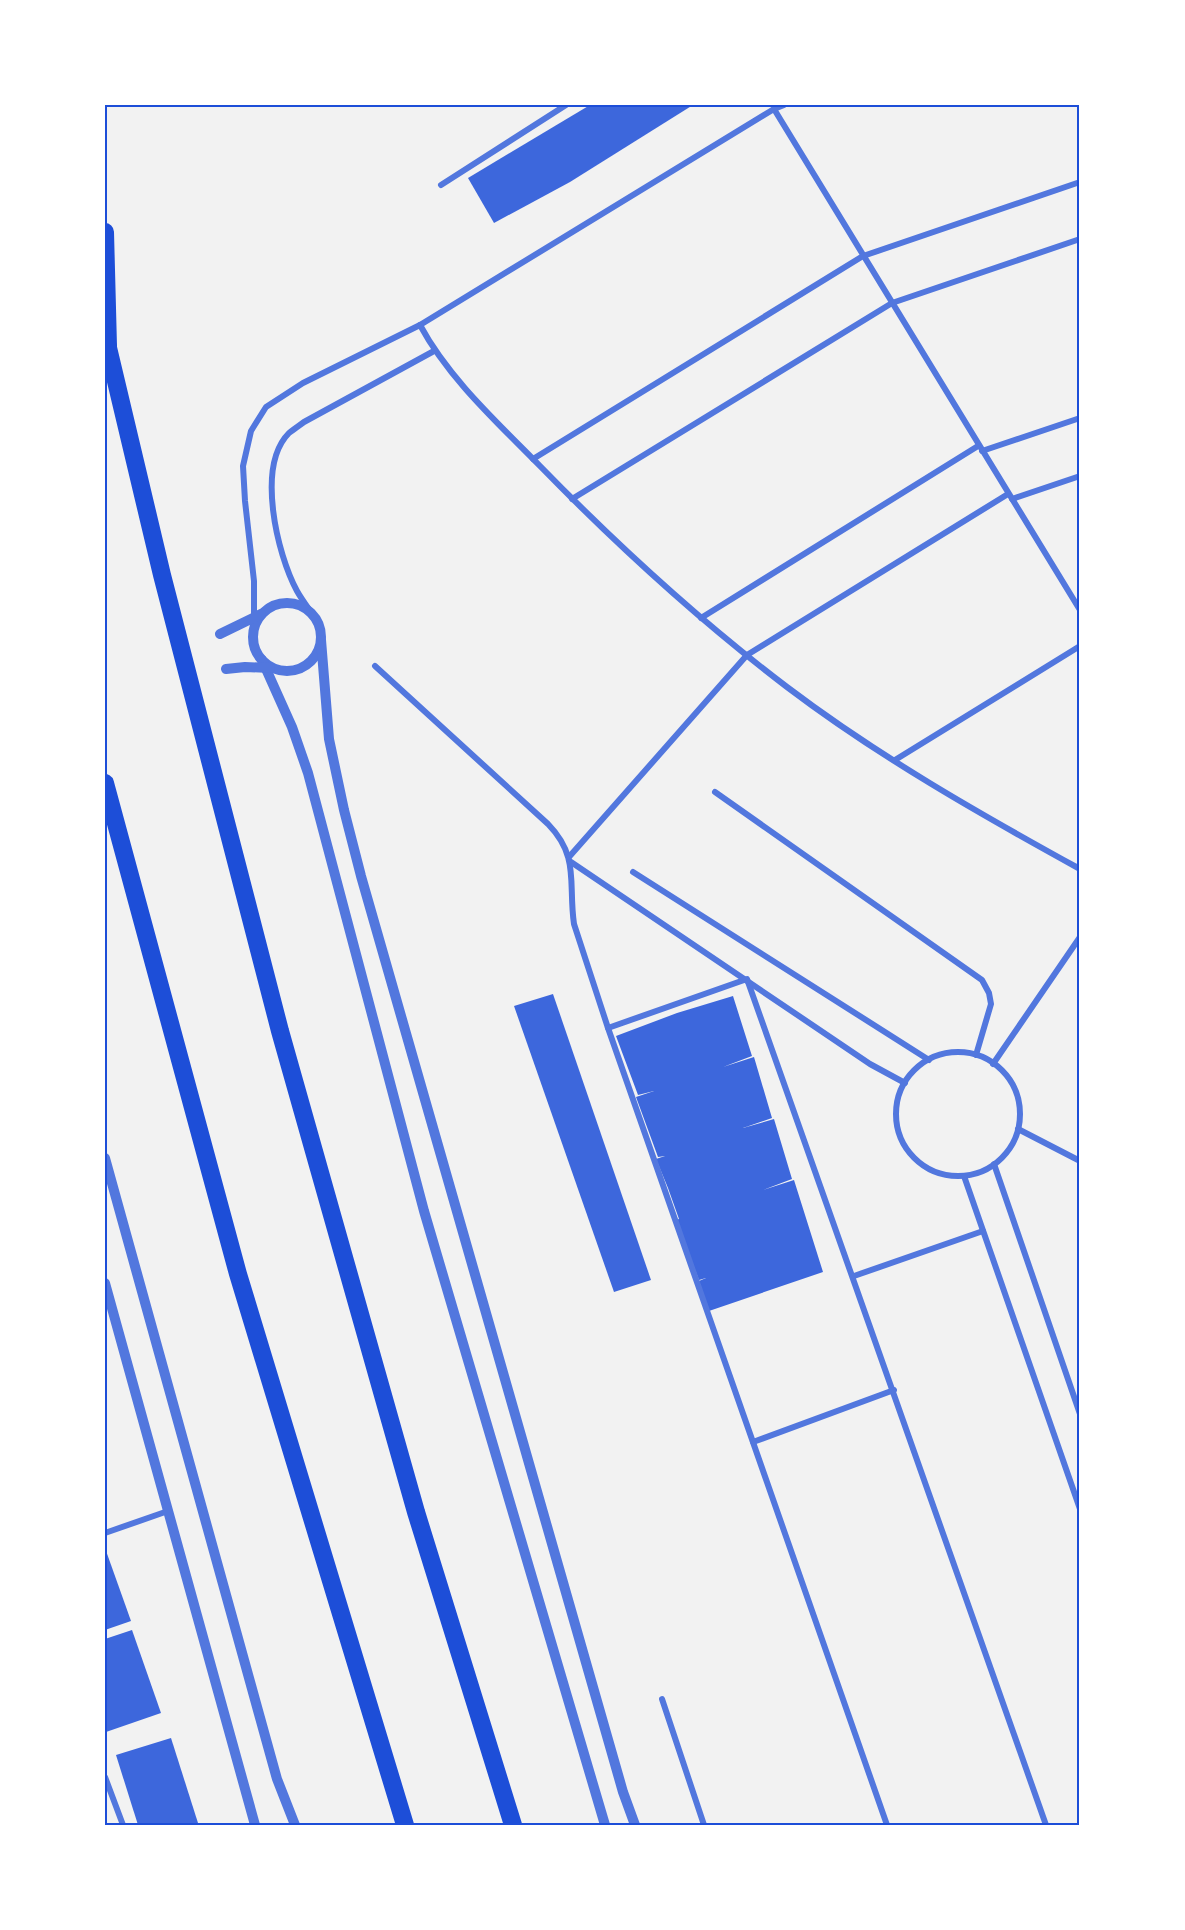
<svg xmlns="http://www.w3.org/2000/svg" width="1185" height="1930" font-family="Jost,sans-serif">
	<style>
		.building { fill: #3d67dc }
		.lines { fill: none; stroke-linecap: round; stroke-linejoin: round }
		.minor { stroke: #5277de; stroke-width: 6 }
		.tertiary { stroke: #5277de; stroke-width: 10 }
		.motorway { stroke: #1d4ed8; stroke-width: 18 }
		.neatline { fill: none; stroke: #1d4ed8; stroke-width: 2 }
	</style>
	<rect width="100%" height="100%" fill="#f2f2f2"/>
	<!-- building -->
	<g class="building">
		<polygon points="590,105 693,105 570,182 494,223 468,178"/>
		<polygon points="553,994 651,1280 614,1292 514,1006"/>
		<polygon points="733,996 752,1056 723,1067 754,1057 772,1118 743,1128 774,1119 792,1179 763,1190 794,1180 823,1272 709,1311 699,1281 706,1278 699,1280 676,1220 679,1219 668,1188 656,1159 665,1156 658,1157 636,1097 654,1091 638,1095 616,1036 677,1013"/>
		<polygon points="105,1548 131,1621 105,1630"/>
		<polygon points="132,1630 161,1713 106,1732 105,1639"/>
		<polygon points="171,1738 198,1823 191,1825 138,1825 116,1755"/>
	</g>
	<g class="lines">
		<!-- minor -->
		<g class="minor">
			<polyline points="774,109 1080,610"/>
			<polyline points="441,185 566,105"/>
			<path d="M420,325C449,379 498,423 540,466C617,545 699,620 787,687C878,756 980,814 1080,869"/>
			<polyline points="982,451 1080,418"/>
			<polyline points="533,459 863,256 1080,182"/>
			<polyline points="572,499 892,303 1080,239"/>
			<polyline points="1012,499 1080,476"/>
			<path d="M315,618C309,609 302,600 297,591C277,554 256,466 289,433C294,429 300,425 304,422L434,351"/>
			<polyline points="701,618 978,446"/>
			<polyline points="254,630 254,581 245,501 243,466 251,431 266,407 303,383 420,325 774,109 784,105"/>
			<path d="M375,666L548,824C580,857 568,883 574,924L608,1028L887,1825"/>
			<polyline points="895,760 1080,646"/>
			<polyline points="715,792 982,980 989,993 991,1004 976,1055"/>
			<polyline points="569,857 747,655 1008,494"/>
			<polyline points="571,862 870,1064 905,1083"/>
			<polyline points="633,872 929,1060"/>
			<polyline points="608,1028 747,979 1046,1825"/>
			<circle cx="958" cy="1114" r="62"/>
			<polyline points="993,1064 1080,937"/>
			<polyline points="1018,1129 1080,1161"/>
			<polyline points="994,1164 1080,1414"/>
			<polyline points="964,1176 1080,1509"/>
			<polyline points="854,1276 983,1231"/>
			<polyline points="753,1442 894,1390"/>
			<polyline points="105,1533 168,1511"/>
			<polyline points="662,1699 704,1825"/>
			<polyline points="105,1777 123,1825"/>
		</g>
		<!-- tertiary -->
		<g class="tertiary">
			<circle cx="287" cy="637" r="34"/>
			<polyline points="220,634 261,614"/>
			<polyline points="321,640 329,739 344,810 361,876 623,1792 635,1825"/>
			<polyline points="262,660 292,727 308,773 424,1211 605,1825"/>
			<polyline points="226,669 245,667 270,668"/>
			<polyline points="105,1158 277,1779 295,1825"/>
			<polyline points="105,1283 255,1825"/>
		</g>
		<!-- motorway -->
		<g class="motorway">
			<polyline points="105,232 108,346"/>
			<polyline points="105,335 162,575 280,1031 416,1512 513,1825"/>
			<polyline points="105,783 238,1274 405,1825"/>
		</g>
	</g>
	<!-- border -->
	<rect width="1185" height="1930" fill="none" stroke="#ffffff" stroke-width="213"/>
	<rect x="106" y="106" width="972" height="1718" class="neatline"/>
</svg>
